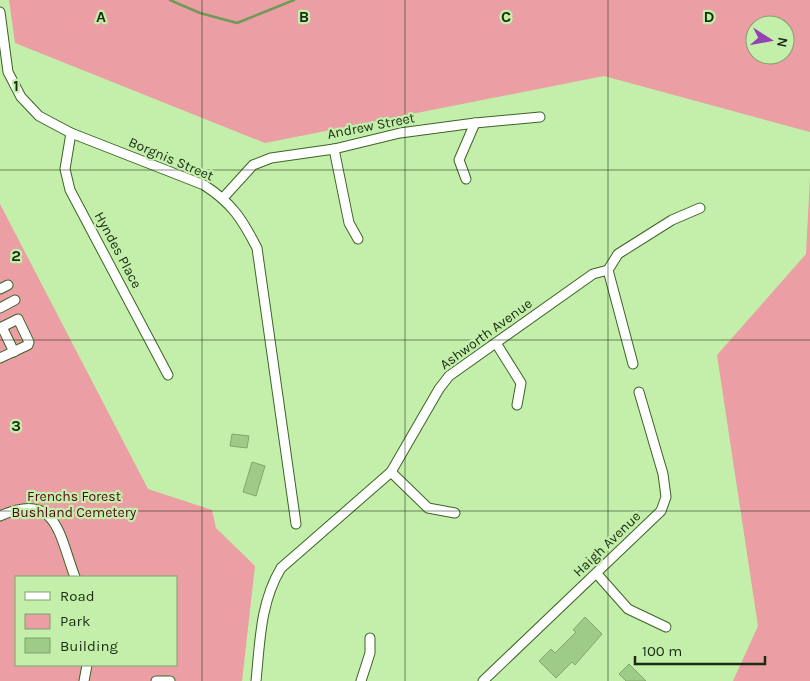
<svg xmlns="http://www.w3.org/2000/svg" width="810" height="681" font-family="Karla,sans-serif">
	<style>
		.green { fill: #eb9ea3; fill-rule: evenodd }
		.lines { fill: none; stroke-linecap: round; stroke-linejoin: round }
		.stream { stroke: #6f9a58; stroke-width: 2.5 }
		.building { fill: #9fcb88; stroke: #7fa968 }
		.minor-casing { stroke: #3d6425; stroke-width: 11 }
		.minor { stroke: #fff; stroke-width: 9 }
		.grid { fill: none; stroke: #1b2c12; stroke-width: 1; stroke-opacity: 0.55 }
		.labels { text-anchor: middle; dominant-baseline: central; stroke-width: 4.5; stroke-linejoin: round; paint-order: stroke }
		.street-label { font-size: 14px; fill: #1b2c12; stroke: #c3efab }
		.park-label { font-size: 14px; fill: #530619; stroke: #c3efab }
		.grid-label { font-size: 16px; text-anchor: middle; font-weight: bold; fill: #1b2c12; stroke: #c3efab; stroke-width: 4.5; stroke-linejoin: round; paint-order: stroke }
	</style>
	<rect width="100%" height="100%" fill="#c3efab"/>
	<!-- green -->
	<g class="green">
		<path d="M9,0H810V132L604,76L265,143L15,43ZM755,25H785V55H755Z"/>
		<polygon points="810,177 810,681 733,681 758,626 717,355 806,254"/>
		<path d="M0,204L148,489L212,510L216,528L255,566L242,681H0ZM16,577H176V665H16Z"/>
	</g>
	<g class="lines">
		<!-- stream -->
		<polyline class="stream" points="170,0 200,13 237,23 294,0"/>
	</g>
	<!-- building -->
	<g class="building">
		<polygon points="232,434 249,436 247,448 230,446"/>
		<polygon points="252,462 265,466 256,496 243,492"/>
		<polygon points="585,617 602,634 575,665 572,662 556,678 539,661 551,649 555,653 576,632 573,630"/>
		<polygon points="629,664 646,681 626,681 619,674"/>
	</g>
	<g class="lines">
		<!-- minor casing -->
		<g class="minor-casing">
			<g id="minor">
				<path d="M0,12L8,72L21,97L39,116L71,133L204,185C232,203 242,219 257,248L296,524"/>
				<polyline points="71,133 65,169 70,190 168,375"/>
				<polyline points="334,149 349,223 358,239"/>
				<polyline points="466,179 459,160 475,123"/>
				<polyline points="223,198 253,165 271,158 334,149 400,133 475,123 540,117"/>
				<polyline points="608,270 633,364"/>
				<polyline points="0,289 8,285"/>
				<polyline points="0,308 15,300"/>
				<polyline points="2,327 14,352"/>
				<polyline points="0,328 18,319 29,342 28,345 0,358"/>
				<polyline points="496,343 521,383 517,405"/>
				<polyline points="391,472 428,508 455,513"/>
				<path d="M0,516C57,490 59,535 75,577"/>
				<polyline points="597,574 628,609 666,627"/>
				<polyline points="84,681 87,665"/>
				<polyline points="156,681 170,681"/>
				<path d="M256,681C260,642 260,603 281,568L391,472L439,389L449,376L593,274L608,270L618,254L672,220L700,208"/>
				<polyline points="361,681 370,653 370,638"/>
				<polyline points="483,681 661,511 666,497 663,474 639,392"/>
			</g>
		</g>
		<!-- minor -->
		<use href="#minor" class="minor"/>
	</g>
	<!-- grid -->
	<path class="grid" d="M202,0V681M405,0V681M608,0V681M0,170H810M0,340H810M0,511H810"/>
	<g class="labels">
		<!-- street labels -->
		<g class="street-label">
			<text transform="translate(371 126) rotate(-11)">Andrew Street</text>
			<text transform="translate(171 159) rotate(23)">Borgnis Street</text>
			<text transform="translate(118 250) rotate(62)">Hyndes Place</text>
			<text transform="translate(486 334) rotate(-36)">Ashworth Avenue</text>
			<text transform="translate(607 544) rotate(-44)">Haigh Avenue</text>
		</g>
		<!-- park labels -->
		<g class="park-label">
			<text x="74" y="496">Frenchs Forest<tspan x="74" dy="16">Bushland Cemetery</tspan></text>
		</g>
	</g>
	<g class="grid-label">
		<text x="101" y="22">A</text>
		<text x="304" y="22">B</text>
		<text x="506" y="22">C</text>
		<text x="709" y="22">D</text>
		<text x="16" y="91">1</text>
		<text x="16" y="261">2</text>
		<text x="16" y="431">3</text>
	</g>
	<!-- legend -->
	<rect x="15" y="576" width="162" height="90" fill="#c3efab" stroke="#80a16e"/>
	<rect x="25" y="592" width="25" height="8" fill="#ffffff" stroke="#80a16e"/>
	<text x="60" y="601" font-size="15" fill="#1b2c12">Road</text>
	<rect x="25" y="614" width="25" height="15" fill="#eb9ea3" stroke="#80a16e"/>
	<text x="60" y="626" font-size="15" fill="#1b2c12">Park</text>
	<rect x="25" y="638" width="25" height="15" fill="#9fcb88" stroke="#80a16e"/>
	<text x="60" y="651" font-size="15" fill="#1b2c12">Building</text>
	<!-- north arrow -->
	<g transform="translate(770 40) rotate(101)"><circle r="24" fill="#c3efab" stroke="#80a16e"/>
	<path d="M0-4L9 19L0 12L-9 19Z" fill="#9242b2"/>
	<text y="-8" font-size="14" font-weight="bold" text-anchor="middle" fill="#1b2c12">N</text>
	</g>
	<!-- scale -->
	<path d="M635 656v8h130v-8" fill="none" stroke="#1b2c12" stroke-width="2.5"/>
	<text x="642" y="656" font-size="15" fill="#1b2c12" stroke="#c3efab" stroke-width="4" paint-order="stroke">100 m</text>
</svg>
